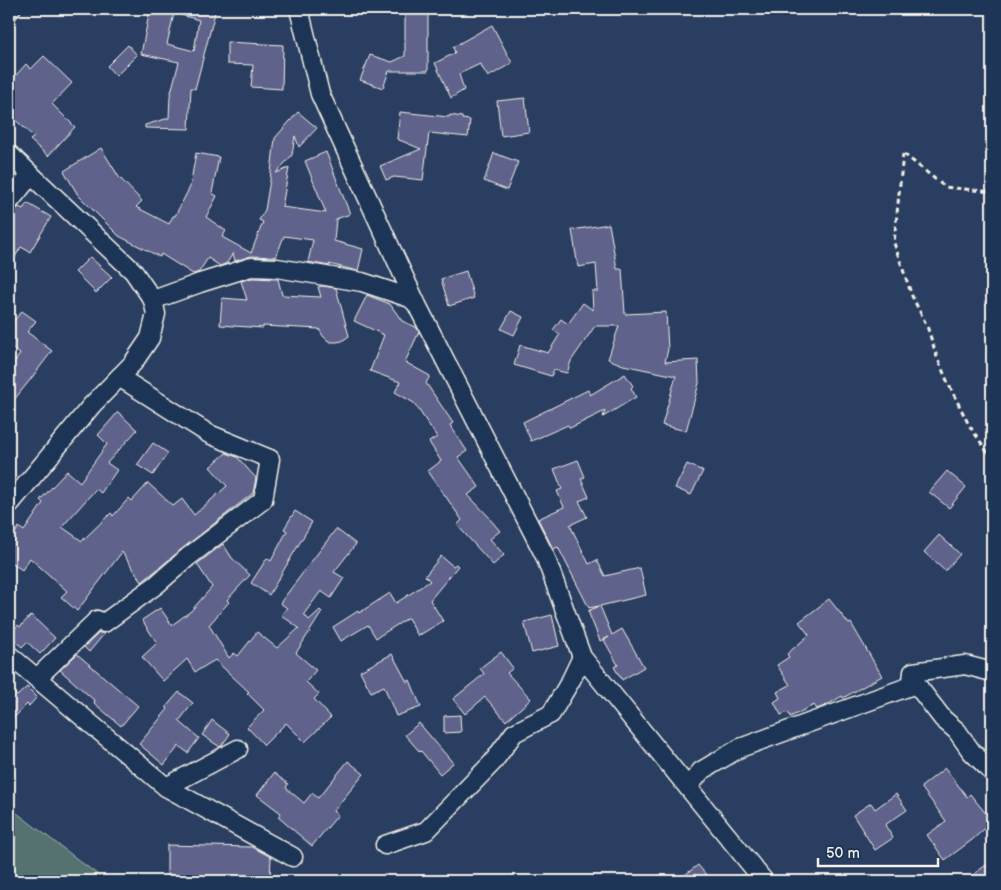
<svg xmlns="http://www.w3.org/2000/svg" width="1001" height="890" font-family="'Balsamiq Sans',sans-serif">
	<style>
		.green { fill: #567270; stroke: #a5b2ac }
		.building { fill: #5e648b; stroke: #f4f1e8 }
		.lines { fill: none; stroke-linecap: round; stroke-linejoin: round }
		.minor-casing { stroke: #f4f1e8; stroke-width: 21 }
		.path { stroke: #f4f1e8; stroke-width: 3; stroke-dasharray: 5 4; stroke-linecap: butt }
		.minor { stroke: #1d3557; stroke-width: 18 }
	</style>
	<rect width="100%" height="100%" fill="#2a3e61"/>
	<filter id="ink" filterUnits="userSpaceOnUse"><feTurbulence type="fractalNoise" baseFrequency=".02" numOctaves="2"/><feDisplacementMap in="SourceGraphic" scale="10" xChannelSelector="R" yChannelSelector="G"/><feConvolveMatrix kernelMatrix="1 2 1 2 8 2 1 2 1" color-interpolation-filters="sRGB"/></filter>
	<g filter="url(#ink)">
		<!-- green -->
		<polygon class="green" points="9,807 106,881 9,881"/>
		<!-- building -->
		<g class="building">
			<polygon points="150,9 175,9 167,44 194,51 199,20 174,13 175,9 216,9 195,89 191,88 189,129 145,128 145,125 169,118 170,96 179,62 141,54"/>
			<polygon points="405,9 428,9 428,71 389,71 383,88 360,80 370,55 392,62 405,56"/>
			<polygon points="492,25 512,63 488,77 480,64 459,74 464,90 451,98 435,63 455,53 453,47"/>
			<polygon points="227,42 283,45 282,89 251,87 253,65 227,64"/>
			<polygon points="128,45 137,55 116,76 107,66"/>
			<polygon points="44,56 72,83 52,104 75,127 48,156 30,140 34,137 9,114 15,107 9,101 9,83 26,64 31,69"/>
			<polygon points="525,98 529,132 501,136 497,101"/>
			<polygon points="298,112 317,128 299,147 295,136 292,155 276,173 289,168 282,207 326,213 305,161 326,152 350,214 336,219 334,241 363,249 358,271 329,264 330,266 308,262 313,240 284,236 276,257 251,256 235,261 233,253 227,263 220,266 208,258 199,272 193,274 161,254 160,257 119,236 78,195 64,171 101,148 119,177 142,201 136,207 169,224 173,216 175,216 190,187 196,153 219,157 212,193 217,196 206,217 226,231 222,237 251,253 263,222 259,220 265,210 270,180 275,138"/>
			<polygon points="400,112 449,117 450,115 462,117 462,119 470,120 468,137 429,133 423,180 394,177 386,180 380,166 421,149 397,139"/>
			<polygon points="494,153 518,162 507,190 484,181"/>
			<polygon points="27,203 51,217 30,252 21,247 9,267 9,212 13,212 19,207 23,209"/>
			<polygon points="609,224 617,269 622,269 625,314 666,312 668,349 665,362 698,360 699,383 686,431 662,425 676,376 623,365 608,359 619,326 595,326 571,361 567,373 554,370 551,376 514,365 520,345 548,353 560,334 553,330 561,319 568,324 583,303 593,310 592,291 598,291 596,264 578,267 572,230"/>
			<polygon points="90,257 112,277 96,293 75,272"/>
			<polygon points="466,271 474,298 449,306 441,279"/>
			<polygon points="252,278 278,279 282,295 321,297 318,287 322,286 336,288 349,336 342,341 337,342 331,342 327,340 323,336 319,329 263,326 263,328 220,325 222,298 247,300 241,281"/>
			<polygon points="367,295 390,304 402,321 416,327 419,332 405,362 430,376 426,383 453,423 450,425 467,451 458,457 479,487 468,495 490,518 489,518 500,531 490,539 504,555 493,565 457,525 462,520 428,471 441,461 429,442 437,437 414,403 395,392 400,382 370,371 384,335 354,321"/>
			<polygon points="22,311 36,321 27,332 52,351 30,380 9,406 9,370 20,354 9,345 9,327"/>
			<polygon points="511,311 523,317 514,335 501,329"/>
			<polygon points="625,374 633,386 631,388 636,397 603,417 605,411 570,428 568,425 531,441 523,422 588,390 590,395"/>
			<polygon points="118,412 137,430 107,463 117,470 101,493 96,489 62,527 82,541 111,513 113,516 129,498 132,501 148,483 173,506 182,499 194,515 227,486 210,467 226,453 237,457 256,478 253,493 182,549 142,582 122,552 77,611 61,597 67,591 30,558 22,570 9,561 9,542 19,527 24,531 43,503 40,500 67,471 80,482 107,444 98,435"/>
			<polygon points="153,443 168,453 153,475 137,465"/>
			<polygon points="578,460 585,477 581,479 589,497 579,501 587,517 570,525 589,564 597,560 605,576 640,568 646,595 600,606 612,635 622,629 644,667 622,680 614,667 618,665 604,640 609,637 600,641 588,611 599,606 589,608 558,547 553,549 538,519 564,507 557,491 562,489 554,469"/>
			<polygon points="687,464 703,471 691,495 675,488"/>
			<polygon points="947,471 966,487 949,508 929,492"/>
			<polygon points="295,511 312,522 269,595 251,583 267,558 271,561 287,531 284,529"/>
			<polygon points="336,529 356,544 334,572 344,578 331,598 321,591 304,614 309,620 320,610 322,612 296,653 316,670 306,682 319,694 314,699 331,717 305,742 286,723 264,745 247,727 264,710 247,693 249,692 215,660 195,672 187,659 163,681 142,657 157,643 142,620 160,608 172,625 191,611 212,587 197,564 223,544 232,558 250,575 227,600 229,602 209,625 229,658 234,653 238,656 257,632 277,648 299,628 281,615 287,608 280,603"/>
			<polygon points="939,535 960,554 945,571 924,552"/>
			<polygon points="441,556 453,566 456,564 458,566 430,600 443,621 418,636 408,618 376,638 368,625 341,641 333,627 358,611 359,613 390,593 396,603 430,581 425,576"/>
			<polygon points="829,599 849,624 851,623 882,676 843,698 842,696 827,705 817,709 814,705 790,717 788,712 781,715 774,702 780,698 777,692 790,685 777,665 789,657 787,654 809,635 799,622"/>
			<polygon points="31,615 55,638 40,654 27,642 22,647 9,635 18,625 20,627"/>
			<polygon points="552,615 559,646 532,653 524,622"/>
			<polygon points="99,633 105,633 89,652 84,647"/>
			<polygon points="501,652 513,668 507,673 531,699 506,721 485,697 465,714 453,699 484,674 480,668"/>
			<polygon points="77,654 138,706 121,726 94,703 95,701 60,670"/>
			<polygon points="392,654 407,682 410,680 421,707 396,716 384,686 371,692 360,671"/>
			<polygon points="27,687 37,697 29,706 27,704 9,723 9,688 17,696"/>
			<polygon points="179,692 193,703 179,721 199,738 188,753 179,746 164,765 139,744 168,709 166,707"/>
			<polygon points="460,715 461,732 444,733 444,716"/>
			<polygon points="212,720 230,734 222,745 220,747 202,735"/>
			<polygon points="419,723 453,763 440,774 421,751 420,752 405,735"/>
			<polygon points="348,761 364,774 333,811 338,815 312,846 278,817 281,813 257,795 274,773 288,784 286,788 304,803 312,793 318,798"/>
			<polygon points="945,768 967,797 970,794 992,821 992,822 972,840 945,860 927,835 946,821 921,787"/>
			<polygon points="896,794 907,810 885,825 893,838 875,850 853,815 871,803 875,809"/>
			<polygon points="167,845 252,847 271,857 270,880 167,878"/>
			<polygon points="698,865 711,881 677,881"/>
			<polygon points="986,865 992,873 992,881 965,881"/>
		</g>
		<g class="lines">
			<!-- minor casing -->
			<g class="minor-casing">
				<g id="minor">
					<polyline points="299,9 320,94 416,303 545,556 582,657 764,881"/>
					<polyline points="9,11 11,9"/>
					<polyline points="9,154 133,271 153,300"/>
					<polyline points="9,202 31,175"/>
					<polyline points="9,505 92,405 133,363 150,338 156,314 153,300 200,283 251,267 277,268 362,282 410,298 416,303"/>
					<polyline points="9,655 166,787 293,857"/>
					<polyline points="37,678 97,620 104,623 156,585 188,557 263,500 270,459 209,434 119,377"/>
					<polyline points="916,684 912,681 913,672 965,665 992,672"/>
					<polyline points="166,787 238,749"/>
					<polyline points="688,787 701,771 740,748 916,684 943,719 957,731 971,751 992,772"/>
					<polyline points="385,845 426,831 493,762 514,733 551,714 571,680 582,657"/>
				</g>
			</g>
			<!-- path -->
			<g class="path">
				<polyline points="903,154 894,243 912,296 927,326 937,357 948,383 969,425 992,459"/>
				<polyline points="904,154 945,187 992,192"/>
			</g>
			<!-- minor -->
			<use href="#minor" class="minor"/>
		</g>
	</g>
	<!-- margin -->
	<rect width="1001" height="890" fill="none" stroke="#1d3557" stroke-width="30"/>
	<rect x="15" y="15" width="971" height="860" fill="none" stroke="#f4f1e8" stroke-width="2" filter="url(#ink)"/>
	<!-- scale -->
	<path d="M818 858v8h120v-8" fill="none" stroke="#f4f1e8" stroke-width="2.5"/>
	<text x="826" y="858" font-size="15" fill="#f4f1e8" stroke="#1d3557" stroke-width="4" paint-order="stroke">50 m</text>
</svg>
